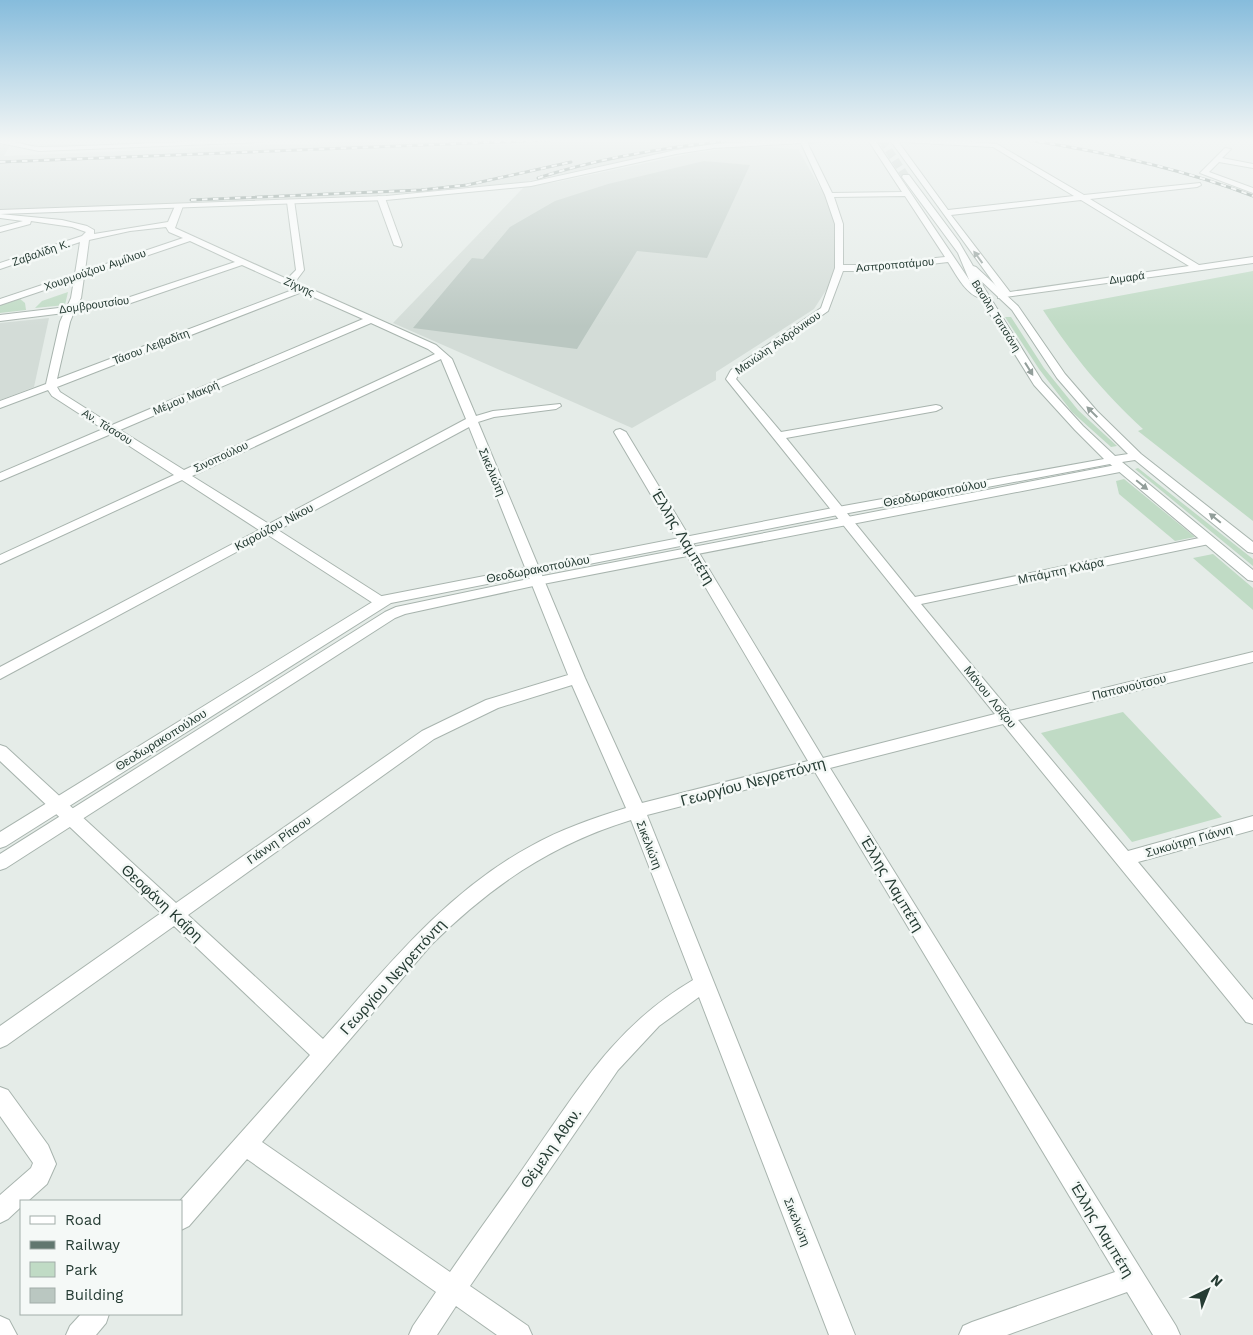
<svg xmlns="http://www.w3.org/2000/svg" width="1253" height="1335" font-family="'Work Sans',sans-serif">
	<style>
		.built { fill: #d3dcd7 }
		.green { fill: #c0dbc5 }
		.building { fill: #bac7c1 }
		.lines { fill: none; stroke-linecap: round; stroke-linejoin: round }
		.tertiary-tunnel { stroke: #bfc9c4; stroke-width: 8; stroke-dasharray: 8 4; stroke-linecap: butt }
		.pedestrian-casing { stroke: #a8b4ae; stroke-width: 2 }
		.minor-casing { stroke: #a8b4ae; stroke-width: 2 }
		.tertiary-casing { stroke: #a8b4ae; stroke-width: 2 }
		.pedestrian { fill: #fff; fill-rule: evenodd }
		.minor { fill: #fff; fill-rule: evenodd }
		.tertiary { fill: #fff; fill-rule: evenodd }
		.rail-casing { stroke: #61776f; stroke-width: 3 }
		.rail { stroke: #f5f9f7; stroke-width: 2; stroke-dasharray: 5.5; stroke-linecap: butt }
		.oneway { fill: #929e9a }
		.labels { text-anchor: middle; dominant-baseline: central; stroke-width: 5; stroke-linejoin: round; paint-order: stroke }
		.far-street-label { font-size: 11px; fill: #263c34; stroke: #f5f9f7 }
		.street-label { font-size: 12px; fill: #263c34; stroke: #f5f9f7 }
		.near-street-label { font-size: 15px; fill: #263c34; stroke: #f5f9f7 }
	</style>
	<rect width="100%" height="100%" fill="#e5ece8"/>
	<!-- built -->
	<g class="built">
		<polygon points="392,140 764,140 689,147 519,183 421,192 318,199 0,210 0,145 10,145 4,156"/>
		<polygon points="747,146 798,149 826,198 834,219 837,273 814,309 716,372 716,380 632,428 393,323 524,187 557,182 693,153"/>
		<polygon points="49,318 34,387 0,400 0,323"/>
	</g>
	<!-- green -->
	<g class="green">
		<path d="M1253,271V521L1138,431L1143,429C1102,391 1074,357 1043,310Z"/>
		<polygon points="68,292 65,305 35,308 42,301"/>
		<polygon points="19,298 25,303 26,310 0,313 0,305"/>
		<polygon points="1005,317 1011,317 1044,368 1078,410 1117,446 1111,447 1072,412 1039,369"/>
		<polygon points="1138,468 1253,559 1253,566 1135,469"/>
		<polygon points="1124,479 1195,537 1175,541 1119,494 1116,481"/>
		<polygon points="1213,554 1253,588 1253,610 1193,558"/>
		<polygon points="1123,712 1222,817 1132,842 1041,733"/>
	</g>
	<!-- building -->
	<polygon class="building" points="704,161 750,165 707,258 637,251 577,349 413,328 472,258 483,259 510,227 555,201 608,184"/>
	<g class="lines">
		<!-- tertiary-tunnel -->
		<polyline class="tertiary-tunnel" points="882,140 906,177"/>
		<!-- pedestrian casing -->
		<g class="pedestrian-casing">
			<polygon id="pedestrian" points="1121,464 1125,465 1127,468 1125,471 538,585 405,614 395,618 6,868 0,870 0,854 385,612 396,607 538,577"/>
		</g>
		<!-- minor casing -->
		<g class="minor-casing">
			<g id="minor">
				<path d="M0,140C14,140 27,147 41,147C116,146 190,140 264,140L261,142L39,151L0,143Z"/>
				<path d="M806,140L832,193L902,192L868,140H875L972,284L988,296L986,298C969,301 956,274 948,262L870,271H843L828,311L739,374L736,379L781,432L936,405L940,406L942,408L936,411L786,438L915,597L1209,536L1216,540L1209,544L921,604L1010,711L1253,652V662L1018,720L1128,851L1253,816V830L1138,862L1253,1000V1024L1246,1022L1003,724L830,768L1176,1326L1180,1335H1153L1127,1292L1007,1335H959L963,1326L972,1322L1115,1272L815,772L647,815L855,1335H829L699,997L659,1026L618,1070L470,1286L528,1326L532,1335H497L456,1306L437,1335H409L413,1326L436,1292L247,1159L189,1226L181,1230L180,1201L310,1055L174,926L7,1045L0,1048V1026L161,913L0,761V745L6,747L176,903L422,731L486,700L568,675L469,427L278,530L386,599L388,602L386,605H376L268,535L0,679V667L259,530L182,480L0,564V555L174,475L111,434L0,481V473L103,429L52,396L48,390L0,408V401L46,384L60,322L64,313L0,321V315L67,307L71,298L74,280L0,305V299L75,274L80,242L0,269V263L82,236L86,232L72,227L31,221L30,224L0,232V227L23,221L0,218V214L62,220L87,226L94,230V234L168,222L175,206L179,204L183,206L175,228L287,279L296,270L287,202L294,200L304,270L295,282L436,345L452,359L476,416L493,411L560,404L561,406L556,409L494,417L478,422L585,678L642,803L808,761L614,432L616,430L620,429L626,432L823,758L995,714L726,379L731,370L821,308L835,268V224L825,195L800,141ZM905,196L945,257L870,265H843V224L834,197ZM166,227L169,232L183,238L85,271L89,240L130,231ZM190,241L235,262L121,300L77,306L81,298L84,277ZM242,265L295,289L57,379L70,322L74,312L125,305ZM302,292L363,319L112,425L60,392L57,387ZM371,323L428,349L435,354L184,470L120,430ZM441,359L466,419L269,524L192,476ZM572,685L626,808C594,818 561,829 531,846C446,892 386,968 323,1039L188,915L434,739L498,708ZM631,820L693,980C618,1024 581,1085 533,1154C506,1194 477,1232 450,1272L262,1142L431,945C491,886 550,845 631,820Z"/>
				<path d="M890,140H897L948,210L1074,196L993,147L903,142L900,140H944L997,144L1084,195L1200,183L1201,185L1197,187L1090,199L1199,265L1253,257V263L998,298V294L1001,293ZM1081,200L1189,266L1010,292L951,215Z"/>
				<polygon points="1225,148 1231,149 1222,158 1253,164 1253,168 1219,162 1209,172 1253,188 1253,193 1200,173"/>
				<polygon points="378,196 385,198 402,245 401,247 394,245 377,198"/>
				<polygon points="0,1087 8,1090 48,1145 56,1164 47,1184 28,1201 21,1201 21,1207 8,1219 0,1223 0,1195 31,1168 33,1163 0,1116"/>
				<polygon points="81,1314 109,1314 106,1323 96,1335 66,1335 70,1326"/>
				<polygon points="0,1316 9,1320 17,1335 0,1335"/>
			</g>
		</g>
		<!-- tertiary casing -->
		<g class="tertiary-casing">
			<g id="tertiary">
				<polygon points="780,140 823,140 820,142 714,148 676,154 531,186 386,200 0,214 0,210 386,196 531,182 676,150 714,144"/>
				<path d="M903,175H909L959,242L973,266L976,267L1018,306L1065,374L1097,411L1141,454L1253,542V553L1248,552L1135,460L1122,462L1253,570V581L1248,580L1110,464L838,515L391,603L6,846L0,848V832L382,596L838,507L1104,459L1075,430L1034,385L970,282L958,253L902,177ZM978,278L1012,310L1057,378L1089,415L1128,454L1115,456L1083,426L1042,381Z"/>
			</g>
		</g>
		<!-- pedestrian -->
		<use href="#pedestrian" class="pedestrian"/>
		<!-- minor -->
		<use href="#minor" class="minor"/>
		<!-- tertiary -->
		<use href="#tertiary" class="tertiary"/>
		<!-- rail casing -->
		<g class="rail-casing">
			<g id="rail">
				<path d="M1028,140C1105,152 1180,168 1253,196"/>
				<polyline points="0,162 550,140"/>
				<path d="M538,178C599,158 661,148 725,141"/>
				<polyline points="191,200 421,190 467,185 571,162"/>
			</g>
		</g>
		<!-- rail -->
		<use href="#rail" class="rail"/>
	</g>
	<!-- one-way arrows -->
	<defs><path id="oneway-solid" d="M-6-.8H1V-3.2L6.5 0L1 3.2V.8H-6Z" transform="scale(1.25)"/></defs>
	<g class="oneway">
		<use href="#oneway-solid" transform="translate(978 257) rotate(-126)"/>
		<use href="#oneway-solid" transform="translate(1029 369) rotate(58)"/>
		<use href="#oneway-solid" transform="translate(1092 412) rotate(-135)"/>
		<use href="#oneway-solid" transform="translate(1142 485) rotate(39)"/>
		<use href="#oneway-solid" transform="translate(1215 518) rotate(-141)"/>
	</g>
	<!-- sky -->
	<linearGradient id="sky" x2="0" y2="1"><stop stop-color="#86bcdc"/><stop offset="0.43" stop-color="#f3f6f5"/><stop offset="1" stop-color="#f3f6f5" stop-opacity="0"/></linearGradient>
	<rect width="1253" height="327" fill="url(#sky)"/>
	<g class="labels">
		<!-- far-street labels -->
		<g class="far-street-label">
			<text transform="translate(41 253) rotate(-19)">Ζαβαλίδη Κ.</text>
			<text transform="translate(895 265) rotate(-5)">Ασπροποτάμου</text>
			<text transform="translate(95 270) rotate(-19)">Χουρμούζιου Αιμίλιου</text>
			<text transform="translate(1127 278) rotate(-8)">Διμαρά</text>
			<text transform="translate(299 287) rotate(24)">Ζίχνης</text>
			<text transform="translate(94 305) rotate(-8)">Δομβρουτσίου</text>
			<text transform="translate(996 316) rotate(58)">Βασίλη Τσιτσάνη</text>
			<text transform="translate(778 343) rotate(-35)">Μανώλη Ανδρόνικου</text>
			<text transform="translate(151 347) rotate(-21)">Τάσου Λειβαδίτη</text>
			<text transform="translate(186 398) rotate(-23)">Μέμου Μακρή</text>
			<text transform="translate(107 427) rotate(32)">Αν. Τάσσου</text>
			<text transform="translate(221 457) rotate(-25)">Σινοπούλου</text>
		</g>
		<!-- street labels -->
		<g class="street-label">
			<text transform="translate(492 472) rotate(67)">Σικελιώτη</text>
			<text transform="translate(935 493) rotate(-11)">Θεοδωρακοπούλου</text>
			<text transform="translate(274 527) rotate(-28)">Καρούζου Νίκου</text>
			<text transform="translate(538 569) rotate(-11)">Θεοδωρακοπούλου</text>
			<text transform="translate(1061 571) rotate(-12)">Μπάμπη Κλάρα</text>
			<text transform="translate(1129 687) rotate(-14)">Παπανούτσου</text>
			<text transform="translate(990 697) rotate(51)">Μάνου Λοΐζου</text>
			<text transform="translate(161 740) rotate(-32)">Θεοδωρακοπούλου</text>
			<text transform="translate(279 840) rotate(-35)">Γιάννη Ρίτσου</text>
			<text transform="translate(1189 841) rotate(-16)">Συκούτρη Γιάννη</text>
			<text transform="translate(649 845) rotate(69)">Σικελιώτη</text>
			<text transform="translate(797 1222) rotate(68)">Σικελιώτη</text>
		</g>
		<!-- near-street labels -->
		<g class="near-street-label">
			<text transform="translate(683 537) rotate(59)">Έλλης Λαμπέτη</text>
			<text transform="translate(753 782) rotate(-15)">Γεωργίου Νεγρεπόντη</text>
			<text transform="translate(892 884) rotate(59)">Έλλης Λαμπέτη</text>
			<text transform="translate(162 903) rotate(43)">Θεοφάνη Καΐρη</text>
			<text transform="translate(393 977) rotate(-48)">Γεωργίου Νεγρεπόντη</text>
			<text transform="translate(551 1148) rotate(-55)">Θέμελη Αθαν.</text>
			<text transform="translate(1102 1230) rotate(59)">Έλλης Λαμπέτη</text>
		</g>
	</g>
	<!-- legend -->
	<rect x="20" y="1200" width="162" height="115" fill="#f5f9f7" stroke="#a2ada9"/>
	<rect x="30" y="1216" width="25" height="8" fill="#ffffff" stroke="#a2ada9"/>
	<text x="65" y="1225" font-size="15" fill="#263c34">Road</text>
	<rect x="30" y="1241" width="25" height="8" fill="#61776f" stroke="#a2ada9"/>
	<text x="65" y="1250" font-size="15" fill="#263c34">Railway</text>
	<rect x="30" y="1262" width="25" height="15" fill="#c0dbc5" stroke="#a2ada9"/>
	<text x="65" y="1275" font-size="15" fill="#263c34">Park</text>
	<rect x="30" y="1288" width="25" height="15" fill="#bac7c1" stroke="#a2ada9"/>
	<text x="65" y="1300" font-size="15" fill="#263c34">Building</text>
	<!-- north arrow -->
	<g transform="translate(1208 1290) rotate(43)" stroke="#f5f9f7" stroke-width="4" paint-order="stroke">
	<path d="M0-4L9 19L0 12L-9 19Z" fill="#263c34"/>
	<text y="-8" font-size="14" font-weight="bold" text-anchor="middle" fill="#263c34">N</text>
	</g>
</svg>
